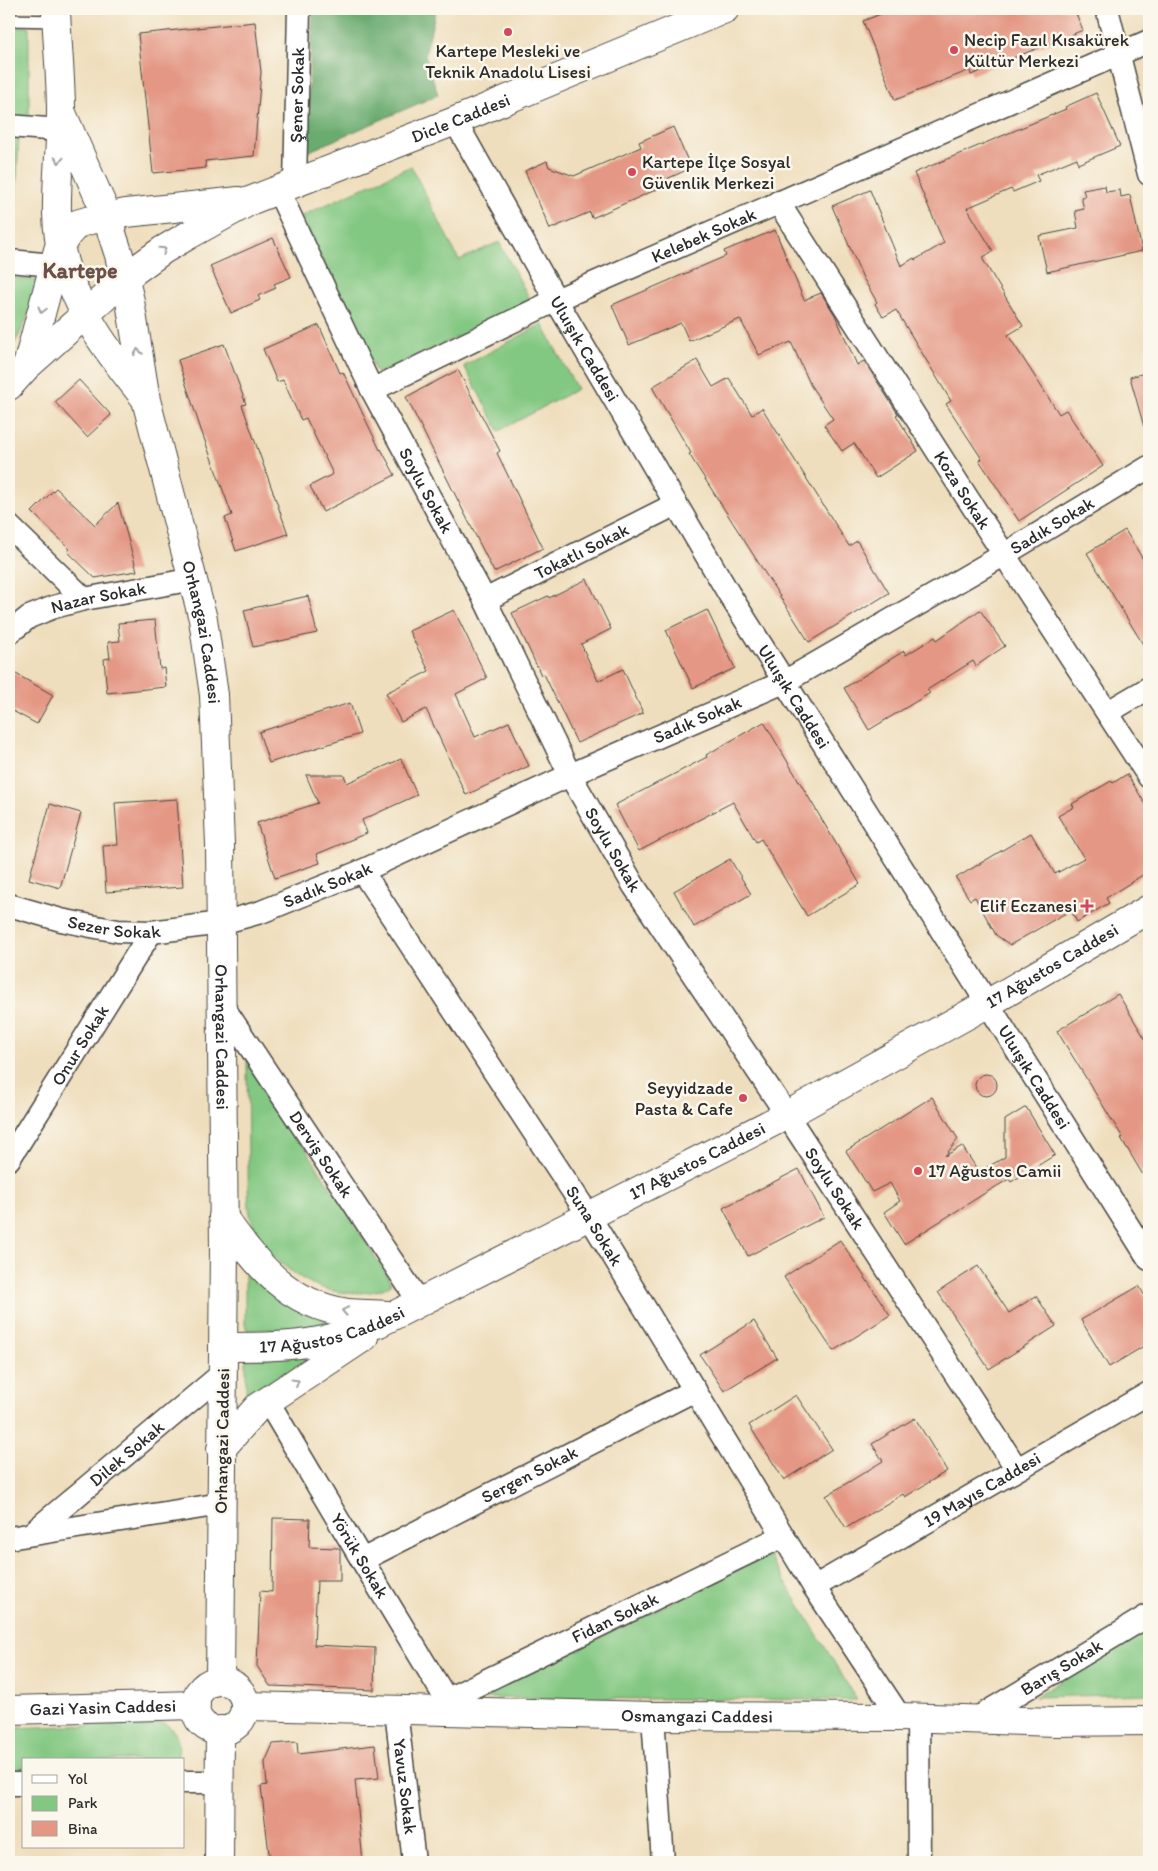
<svg xmlns="http://www.w3.org/2000/svg" width="1158" height="1871" font-family="Itim,sans-serif">
	<style>
		.green { fill: #83c882; stroke: #577a56 }
		.forest { fill: #6aac70; stroke: #4a6c4e }
		.building { fill: #e49784 }
		.lines { fill: none; stroke-linecap: round; stroke-linejoin: round }
		.service-casing { stroke: #484641; stroke-width: 14 }
		.minor-casing { stroke: #484641; stroke-width: 25 }
		.tertiary-casing { stroke: #484641; stroke-width: 30 }
		.service { stroke: #fff; stroke-width: 11 }
		.minor { stroke: #fff; stroke-width: 22 }
		.tertiary { stroke: #fff; stroke-width: 28 }
		.oneway { stroke: #a0a0a0 }
		.poi-dot { fill: #d1495b; stroke: #fbf7ec; stroke-width: 2 }
		.labels { text-anchor: middle; dominant-baseline: central; stroke-width: 5; stroke-linejoin: round; paint-order: stroke }
		.poi-label { font-size: 18px; fill: #2b2b2b; stroke: #fbf7ec; text-anchor: start }
		.street-label { font-size: 18px; fill: #2b2b2b; stroke: #fbf7ec }
		.district-label { font-size: 22px; font-weight: bold; fill: #6c514a; stroke: #fbf7ec }
	</style>
	<rect width="100%" height="100%" fill="#fbf7ec"/>
	<filter id="ink" filterUnits="userSpaceOnUse"><feTurbulence type="fractalNoise" baseFrequency=".02" numOctaves="2"/><feDisplacementMap in="SourceGraphic" scale="10" xChannelSelector="R" yChannelSelector="G"/><feConvolveMatrix kernelMatrix="1 2 1 2 8 2 1 2 1" color-interpolation-filters="sRGB"/></filter>
	<filter id="wash" filterUnits="userSpaceOnUse"><feTurbulence type="fractalNoise" baseFrequency=".0096" numOctaves="4" result="noise"/><feDisplacementMap in="SourceGraphic" scale="20" xChannelSelector="R" yChannelSelector="G"/><feGaussianBlur stdDeviation="1.12" result="paint"/><feColorMatrix in="noise" values="0 0 0 0 0 0 0 0 0 0 0 0 0 0 0 0 0 1.4 0 .05"/><feComposite in="paint" operator="in"/></filter>
	<g filter="url(#wash)">
		<rect width="100%" height="100%" fill="#efdebd"/>
		<!-- green -->
		<g class="green">
			<polygon points="9,26 29,27 29,117 9,116"/>
			<polygon points="9,136 19,137 15,216 9,214"/>
			<polygon points="411,166 459,260 499,242 532,303 377,374 301,216"/>
			<path d="M9,276L39,281C32,306 24,330 9,352Z"/>
			<polygon points="542,324 577,389 499,431 464,366"/>
			<path d="M247,1058L387,1275L391,1284C379,1295 348,1294 333,1291C301,1284 265,1256 253,1225C246,1206 249,1184 248,1164C248,1129 247,1093 247,1058Z"/>
			<path d="M245,1266C275,1306 291,1307 337,1319L325,1325L313,1328L247,1330L245,1325Z"/>
			<path d="M321,1355C296,1368 268,1380 246,1399V1359Z"/>
			<polygon points="769,1555 857,1700 475,1698"/>
			<polygon points="1149,1627 1149,1694 1035,1697"/>
			<path d="M163,1723C178,1729 181,1745 177,1760H24V1772L9,1773V1728Z"/>
		</g>
		<!-- forest -->
		<polygon class="forest" points="313,9 436,9 425,55 438,95 305,153"/>
		<g id="blocks">
			<!-- building -->
			<g class="building">
				<polygon points="893,9 1074,9 1083,30 971,75 970,70 895,100 863,21"/>
				<polygon points="255,22 261,72 254,156 205,161 206,168 153,173 138,34"/>
				<polygon points="1096,93 1120,146 1078,164 1077,158 1036,175 1039,181 1013,192 1011,189 967,208 993,251 982,258 1023,326 1008,335 1059,414 1066,410 1103,466 1019,521 979,460 982,459 946,404 951,401 896,310 883,317 875,304 877,302 863,278 832,206 870,190 901,266 914,258 915,260 944,243 914,173 1066,109 1065,107"/>
				<polygon points="673,127 691,168 660,182 662,187 592,218 590,212 550,229 525,171 547,161 549,167 574,176 641,147 639,142"/>
				<polygon points="1105,186 1106,192 1120,190 1121,197 1130,195 1142,251 1047,272 1039,236 1078,228 1075,211 1084,209 1081,197 1085,196 1083,190"/>
				<polygon points="775,230 804,300 821,293 835,315 857,365 864,361 898,414 896,415 918,451 876,478 854,443 842,451 824,425 833,419 811,386 791,342 759,355 740,319 689,341 681,323 629,345 612,305 726,256 724,251"/>
				<polygon points="273,238 291,277 274,284 276,288 258,296 260,300 231,313 210,266"/>
				<polygon points="319,325 340,373 343,372 380,450 381,449 395,475 323,512 310,486 333,474 306,418 301,420 283,380 277,382 263,349"/>
				<polygon points="224,344 246,404 242,405 288,534 236,551 225,518 232,515 201,430 178,360"/>
				<polygon points="697,360 713,387 729,378 752,415 762,408 849,546 857,541 889,593 809,642 689,454 691,453 652,387"/>
				<polygon points="458,370 500,451 497,453 543,548 494,572 406,397"/>
				<polygon points="1149,372 1149,426 1144,427 1130,377"/>
				<polygon points="79,380 111,415 87,437 55,402"/>
				<polygon points="56,488 95,525 118,503 137,571 95,578 67,551 70,549 32,512"/>
				<polygon points="1125,530 1149,569 1149,654 1087,553"/>
				<polygon points="587,579 611,629 581,644 598,681 623,669 643,713 577,743 544,674 541,675 512,613 548,596 549,598"/>
				<polygon points="308,596 317,633 253,647 244,610"/>
				<polygon points="454,610 487,678 456,694 475,737 509,722 529,766 466,795 426,709 401,722 386,693 429,671 409,631"/>
				<polygon points="707,610 735,668 693,688 666,630"/>
				<polygon points="980,610 1005,646 976,666 973,661 927,690 930,693 869,730 844,688 904,651 906,655 935,637 937,640"/>
				<polygon points="155,620 160,669 164,668 166,687 107,693 104,659 110,658 108,642 120,641 118,623"/>
				<polygon points="9,670 53,695 37,724 9,709"/>
				<polygon points="350,703 360,734 269,763 259,732"/>
				<polygon points="764,722 860,884 807,916 761,839 756,842 733,802 639,851 615,805 707,757 706,755"/>
				<polygon points="401,759 417,795 362,820 367,833 317,854 320,863 275,878 257,823 318,803 306,775 344,775 347,783"/>
				<polygon points="1127,774 1149,810 1149,871 1106,898 1109,903 1077,922 1071,910 1010,945 996,935 975,897 970,900 956,878 1031,833 1055,874 1084,858 1058,816 1074,807 1072,804 1111,781 1113,783"/>
				<polygon points="177,799 183,887 106,892 103,846 118,845 115,803"/>
				<polygon points="50,804 81,813 60,888 29,879"/>
				<polygon points="730,859 751,894 694,927 674,891"/>
				<polygon points="1118,994 1149,1045 1149,1185 1121,1138 1123,1138 1057,1031"/>
				<circle cx="986" cy="1085" r="11"/>
				<polygon points="932,1097 958,1139 945,1156 962,1146 979,1172 1005,1157 1005,1120 1026,1107 1055,1155 1011,1182 1009,1179 982,1195 904,1244 884,1212 900,1201 890,1183 872,1192 846,1151"/>
				<polygon points="799,1169 824,1217 748,1256 723,1208"/>
				<polygon points="840,1240 890,1315 833,1351 784,1277"/>
				<polygon points="978,1266 1009,1313 1036,1296 1056,1326 989,1369 938,1292"/>
				<polygon points="1139,1286 1149,1303 1149,1343 1109,1367 1081,1320"/>
				<polygon points="754,1321 777,1358 724,1391 700,1355"/>
				<polygon points="796,1395 832,1449 784,1480 749,1425"/>
				<polygon points="915,1418 947,1471 905,1497 903,1494 846,1528 826,1496 883,1461 872,1444"/>
				<polygon points="273,1518 310,1519 309,1547 339,1548 340,1549 340,1581 317,1581 314,1645 375,1648 374,1690 270,1686 257,1666 260,1591 272,1592"/>
				<polygon points="297,1742 298,1754 375,1745 379,1778 355,1780 363,1862 270,1862 261,1786 267,1785 265,1762 273,1744"/>
			</g>
		</g>
	</g>
	<g filter="url(#ink)">
		<use href="#blocks" fill-opacity="0" stroke="#484641" stroke-width="1"/>
		<g class="lines">
			<!-- service casing -->
			<g class="service-casing">
				<polyline id="service" points="9,20 56,21"/>
			</g>
			<!-- minor casing -->
			<g class="minor-casing">
				<g id="minor">
					<polyline points="1107,9 1149,174"/>
					<path id="s1" d="M455,121L556,300L729,594L1149,1259"/>
					<polyline points="9,126 60,130"/>
					<path id="s2" d="M295,183L299,9"/>
					<path id="s3" d="M278,190L372,390L485,600L570,775L634,886L787,1115L1017,1469"/>
					<path id="s4" d="M778,202L966,496L1149,777"/>
					<polyline points="9,261 54,265"/>
					<path id="s5" d="M372,390L556,300L1149,41"/>
					<polyline points="9,526 84,599"/>
					<path id="s6" d="M485,600L676,504"/>
					<path id="s7" d="M9,633L29,617L54,607L84,599L194,579"/>
					<polyline points="1108,712 1149,688"/>
					<path id="s8" d="M362,871L589,1216L814,1587L900,1717"/>
					<path id="s9" d="M9,905L61,920L91,926L118,931L151,932L221,923L261,912L362,871L570,775L784,682L1005,554L1149,467"/>
					<path id="s10" d="M222,1005L420,1303"/>
					<path id="s11" d="M9,1159L151,932"/>
					<path id="s12" d="M267,1400L362,1560L454,1712"/>
					<path id="s13" d="M31,1534L223,1373"/>
					<polyline points="9,1538 221,1504"/>
					<path id="s14" d="M362,1560L695,1390"/>
					<path id="s15" d="M814,1587L1149,1393"/>
					<path id="s16" d="M446,1700L783,1536"/>
					<path id="s17" d="M396,1711L414,1862"/>
					<polyline points="653,1716 663,1862"/>
					<polyline points="918,1718 919,1862"/>
					<path id="s18" d="M974,1720L1149,1615"/>
					<polyline points="184,1782 220,1782"/>
					<polyline points="9,1784 24,1784"/>
				</g>
			</g>
			<!-- tertiary casing -->
			<g class="tertiary-casing">
				<g id="tertiary">
					<path d="M56,9C57,43 61,77 61,111C61,164 49,218 66,269C82,319 113,358 145,398"/>
					<path id="s19" d="M61,111L104,209L119,255L130,301L146,400L203,619L214,695L220,844L224,1247L220,1681"/>
					<polyline points="27,366 58,250 67,235 77,224 90,220 126,213 239,201"/>
					<path id="s20" d="M9,386L27,366L134,271L163,250L187,236L252,200L455,121L725,9"/>
					<path d="M223,1217C257,1264 286,1304 348,1313C361,1314 374,1314 387,1315"/>
					<path id="s21" d="M223,1347C255,1347 288,1347 319,1341C340,1337 359,1330 379,1323L787,1115L987,1004L1149,909"/>
					<polyline points="221,1449 257,1408 364,1337"/>
					<circle cx="220" cy="1706" r="25"/>
					<path id="s22" d="M245,1706L653,1716L900,1717L1055,1722L1149,1721"/>
					<path id="s23" d="M9,1710L196,1705"/>
					<polyline points="219,1862 220,1730"/>
				</g>
			</g>
			<!-- service -->
			<use href="#service" class="service"/>
			<!-- minor -->
			<use href="#minor" class="minor"/>
			<!-- tertiary -->
			<use href="#tertiary" class="tertiary"/>
		</g>
		<!-- one-way arrows -->
		<defs><path id="oneway-chevron" d="M-2-3.5L2.5 0L-2 3.5" fill="none" stroke-width="1.6" stroke-linecap="round" stroke-linejoin="round" transform="scale(1.25)"/></defs>
		<g class="oneway">
			<use href="#oneway-chevron" transform="translate(59 160) rotate(92)"/>
			<use href="#oneway-chevron" transform="translate(163 250) rotate(-34)"/>
			<use href="#oneway-chevron" transform="translate(42 310) rotate(105)"/>
			<use href="#oneway-chevron" transform="translate(138 352) rotate(-99)"/>
			<use href="#oneway-chevron" transform="translate(345 1311) rotate(-169)"/>
			<use href="#oneway-chevron" transform="translate(296 1382) rotate(-31)"/>
		</g>
	</g>
	<!-- markers -->
	<g class="poi-dot">
		<circle cx="508" cy="32" r="5"/>
		<circle cx="954" cy="50" r="5"/>
		<circle cx="632" cy="172" r="5"/>
		<path d="M1084.5 898.5h5v5h5v5h-5v5h-5v-5h-5v-5h5z"/>
		<circle cx="743" cy="1098" r="5"/>
		<circle cx="918" cy="1171" r="5"/>
	</g>
	<g class="labels">
		<!-- poi labels -->
		<g class="poi-label">
			<text x="964" y="40">Necip Fazıl Kısakürek<tspan x="964" dy="21">Kültür Merkezi</tspan></text>
			<text x="508" y="51" text-anchor="middle">Kartepe Mesleki ve<tspan x="508" dy="21">Teknik Anadolu Lisesi</tspan></text>
			<text x="642" y="162">Kartepe İlçe Sosyal<tspan x="642" dy="21">Güvenlik Merkezi</tspan></text>
			<text x="1077" y="906" text-anchor="end">Elif Eczanesi</text>
			<text x="733" y="1088" text-anchor="end">Seyyidzade<tspan x="733" dy="21">Pasta &amp; Cafe</tspan></text>
			<text x="928" y="1171">17 Ağustos Camii</text>
		</g>
		<!-- street labels -->
		<g class="street-label">
			<text stroke="none"><textPath href="#s2" startOffset="88">Şener Sokak</textPath></text>
			<text stroke="none"><textPath href="#s20" startOffset="532">Dicle Caddesi</textPath></text>
			<text stroke="none"><textPath href="#s5" startOffset="366">Kelebek Sokak</textPath></text>
			<text stroke="none"><textPath href="#s1" startOffset="262">Uluışık Caddesi</textPath></text>
			<text stroke="none"><textPath href="#s3" startOffset="335">Soylu Sokak</textPath></text>
			<text stroke="none"><textPath href="#s4" startOffset="342">Koza Sokak</textPath></text>
			<text stroke="none"><textPath href="#s9" startOffset="1139">Sadık Sokak</textPath></text>
			<text stroke="none"><textPath href="#s6" startOffset="108">Tokatlı Sokak</textPath></text>
			<text stroke="none"><textPath href="#s7" startOffset="98">Nazar Sokak</textPath></text>
			<text stroke="none"><textPath href="#s19" startOffset="542">Orhangazi Caddesi</textPath></text>
			<text stroke="none"><textPath href="#s1" startOffset="668">Uluışık Caddesi</textPath></text>
			<text stroke="none"><textPath href="#s9" startOffset="734">Sadık Sokak</textPath></text>
			<text stroke="none"><textPath href="#s3" startOffset="740">Soylu Sokak</textPath></text>
			<text stroke="none"><textPath href="#s9" startOffset="329">Sadık Sokak</textPath></text>
			<text stroke="none"><textPath href="#s9" startOffset="108">Sezer Sokak</textPath></text>
			<text stroke="none"><textPath href="#s21" startOffset="921">17 Ağustos Caddesi</textPath></text>
			<text stroke="none"><textPath href="#s19" startOffset="948">Orhangazi Caddesi</textPath></text>
			<text stroke="none"><textPath href="#s11" startOffset="134">Onur Sokak</textPath></text>
			<text stroke="none"><textPath href="#s1" startOffset="1118">Uluışık Caddesi</textPath></text>
			<text stroke="none"><textPath href="#s10" startOffset="179">Derviş Sokak</textPath></text>
			<text stroke="none"><textPath href="#s21" startOffset="516">17 Ağustos Caddesi</textPath></text>
			<text stroke="none"><textPath href="#s3" startOffset="1145">Soylu Sokak</textPath></text>
			<text stroke="none"><textPath href="#s8" startOffset="424">Suna Sokak</textPath></text>
			<text stroke="none"><textPath href="#s21" startOffset="111">17 Ağustos Caddesi</textPath></text>
			<text transform="translate(222 1441) rotate(-89)">Orhangazi Caddesi</text>
			<text stroke="none"><textPath href="#s13" startOffset="125">Dilek Sokak</textPath></text>
			<text stroke="none"><textPath href="#s14" startOffset="188">Sergen Sokak</textPath></text>
			<text stroke="none"><textPath href="#s15" startOffset="194">19 Mayıs Caddesi</textPath></text>
			<text stroke="none"><textPath href="#s12" startOffset="181">Yörük Sokak</textPath></text>
			<text stroke="none"><textPath href="#s16" startOffset="188">Fidan Sokak</textPath></text>
			<text stroke="none"><textPath href="#s18" startOffset="102">Barış Sokak</textPath></text>
			<text stroke="none"><textPath href="#s23" startOffset="94">Gazi Yasin Caddesi</textPath></text>
			<text stroke="none"><textPath href="#s22" startOffset="452">Osmangazi Caddesi</textPath></text>
			<text stroke="none"><textPath href="#s17" startOffset="76">Yavuz Sokak</textPath></text>
		</g>
		<!-- district labels -->
		<g class="district-label">
			<text x="80" y="270">Kartepe</text>
		</g>
	</g>
	<!-- margin -->
	<rect width="1158" height="1871" fill="none" stroke="#fbf7ec" stroke-width="30"/>
	<!-- legend -->
	<rect x="22" y="1758" width="162" height="90" fill="#fbf7ec" stroke="#a8a59f"/>
	<rect x="32" y="1775" width="25" height="8" fill="#ffffff" stroke="#a8a59f"/>
	<text x="68" y="1784" font-size="15" fill="#2b2b2b">Yol</text>
	<rect x="32" y="1796" width="25" height="15" fill="#83c882" stroke="#a8a59f"/>
	<text x="68" y="1808" font-size="15" fill="#2b2b2b">Park</text>
	<rect x="32" y="1821" width="25" height="15" fill="#e49784" stroke="#a8a59f"/>
	<text x="68" y="1834" font-size="15" fill="#2b2b2b">Bina</text>
</svg>
